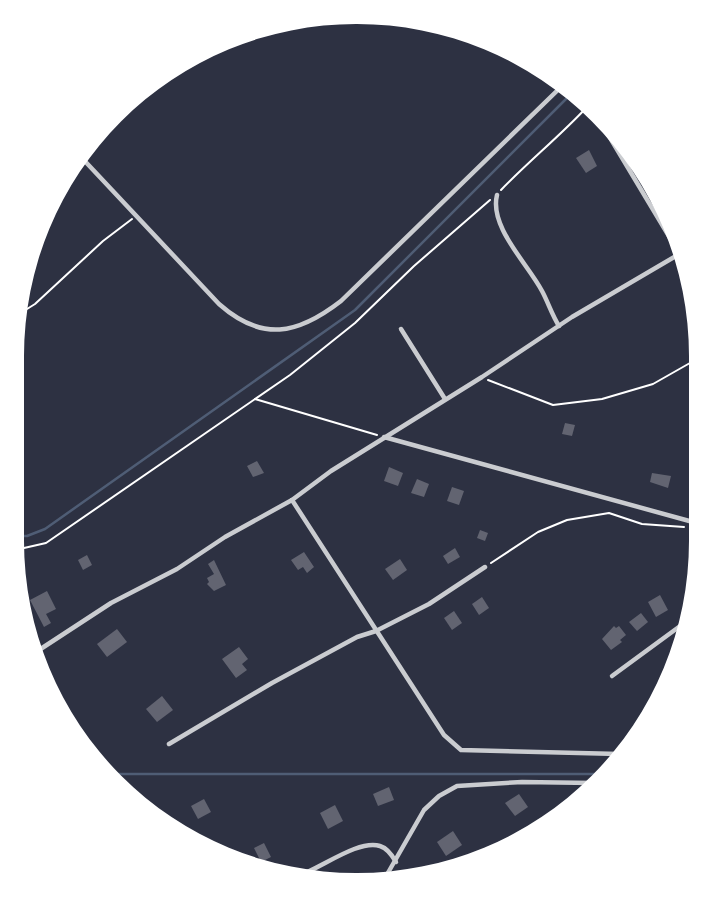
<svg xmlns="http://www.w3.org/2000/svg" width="713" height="897" font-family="'DejaVu Sans',sans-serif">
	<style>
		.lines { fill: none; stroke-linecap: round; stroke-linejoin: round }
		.stream { stroke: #4f5d75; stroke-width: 2.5 }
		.building { fill: #626471 }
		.path { stroke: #fff; stroke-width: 2 }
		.minor { stroke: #caccd0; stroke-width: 4.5 }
	</style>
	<rect width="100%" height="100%" fill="#2d3142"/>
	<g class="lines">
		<!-- stream -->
		<g class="stream">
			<polyline points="15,536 27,536 45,529 355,310 572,93"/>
			<polyline points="109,774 602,774"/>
		</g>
	</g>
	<!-- building -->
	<g class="building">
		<polygon points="589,150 597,166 586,173 576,158"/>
		<polygon points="565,423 575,425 572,436 562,434"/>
		<polygon points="257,461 264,473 253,477 247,466"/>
		<polygon points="389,467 403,473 398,486 384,481"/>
		<polygon points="652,473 671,476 668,488 650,482"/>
		<polygon points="417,479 429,484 424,497 411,493"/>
		<polygon points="452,487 464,491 459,505 447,501"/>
		<polygon points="480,530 488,533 485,541 477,538"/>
		<polygon points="455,548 460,557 448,564 443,556"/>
		<polygon points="304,552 314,567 307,573 303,567 298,570 291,560"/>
		<polygon points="87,555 92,565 83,570 78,560"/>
		<polygon points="400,559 407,570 393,580 385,569"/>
		<polygon points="214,560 226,585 214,591 207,584 209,582 207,578 214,574 208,564"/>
		<polygon points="47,591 56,609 46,614 51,623 44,627 30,600"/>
		<polygon points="660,595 668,610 656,617 648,602"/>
		<polygon points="482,597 489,608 479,615 472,604"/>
		<polygon points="454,611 462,623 452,630 444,618"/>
		<polygon points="641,613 648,622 637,631 629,622"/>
		<polygon points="614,626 616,628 619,626 626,635 620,640 622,642 611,650 602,639"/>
		<polygon points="117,629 127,642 107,657 97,644"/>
		<polygon points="239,647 248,659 242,664 247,670 236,678 222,659"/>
		<polygon points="162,696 173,710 157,722 146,709"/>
		<polygon points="389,787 394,800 378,806 373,794"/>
		<polygon points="519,794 528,807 515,816 505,803"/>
		<polygon points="204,799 211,812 198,819 191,806"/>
		<polygon points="335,805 343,821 328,829 320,813"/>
		<polygon points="453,831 462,845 446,856 437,842"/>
		<polygon points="264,843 271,857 261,862 254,848"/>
	</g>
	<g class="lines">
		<!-- path -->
		<g class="path">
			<path d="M501,190C529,161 560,136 587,107"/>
			<polyline points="21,309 27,309 35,304 103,241 132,219"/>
			<polyline points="488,380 553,405 602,399 653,384 697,359"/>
			<polyline points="255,399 377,435"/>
			<polyline points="16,547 24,548 46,543 290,375 355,323 414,266 490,200"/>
			<polyline points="491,563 538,532 567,520 609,513 642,524 684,527"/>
		</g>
		<!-- minor -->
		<g class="minor">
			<polyline points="597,116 682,258"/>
			<path d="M81,157L219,304C262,342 297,335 341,301L563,85"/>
			<path d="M497,195C489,227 528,264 542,291C548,302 552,315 559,326"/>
			<polyline points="401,329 445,399"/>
			<polyline points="384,437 693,522"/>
			<polyline points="292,500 444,735 461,750 619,754"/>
			<polyline points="36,652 111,603 177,569 225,537 292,500 331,471 482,377 572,317 681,253"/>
			<polyline points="612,676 687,621"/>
			<polyline points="169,744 272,683 357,637 376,631 429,604 485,567"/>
			<path d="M300,875C321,868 359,839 380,846C387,848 392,855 396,862"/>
			<polyline points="385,878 424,810 439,796 457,786 522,782 594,783"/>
		</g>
	</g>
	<!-- crop -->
	<path d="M0 0H713V897H0ZM356 24H357A332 332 0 0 1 689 356V541A332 332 0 0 1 357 873H356A332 332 0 0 1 24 541V356A332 332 0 0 1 356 24Z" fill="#fff" fill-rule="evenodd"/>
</svg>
